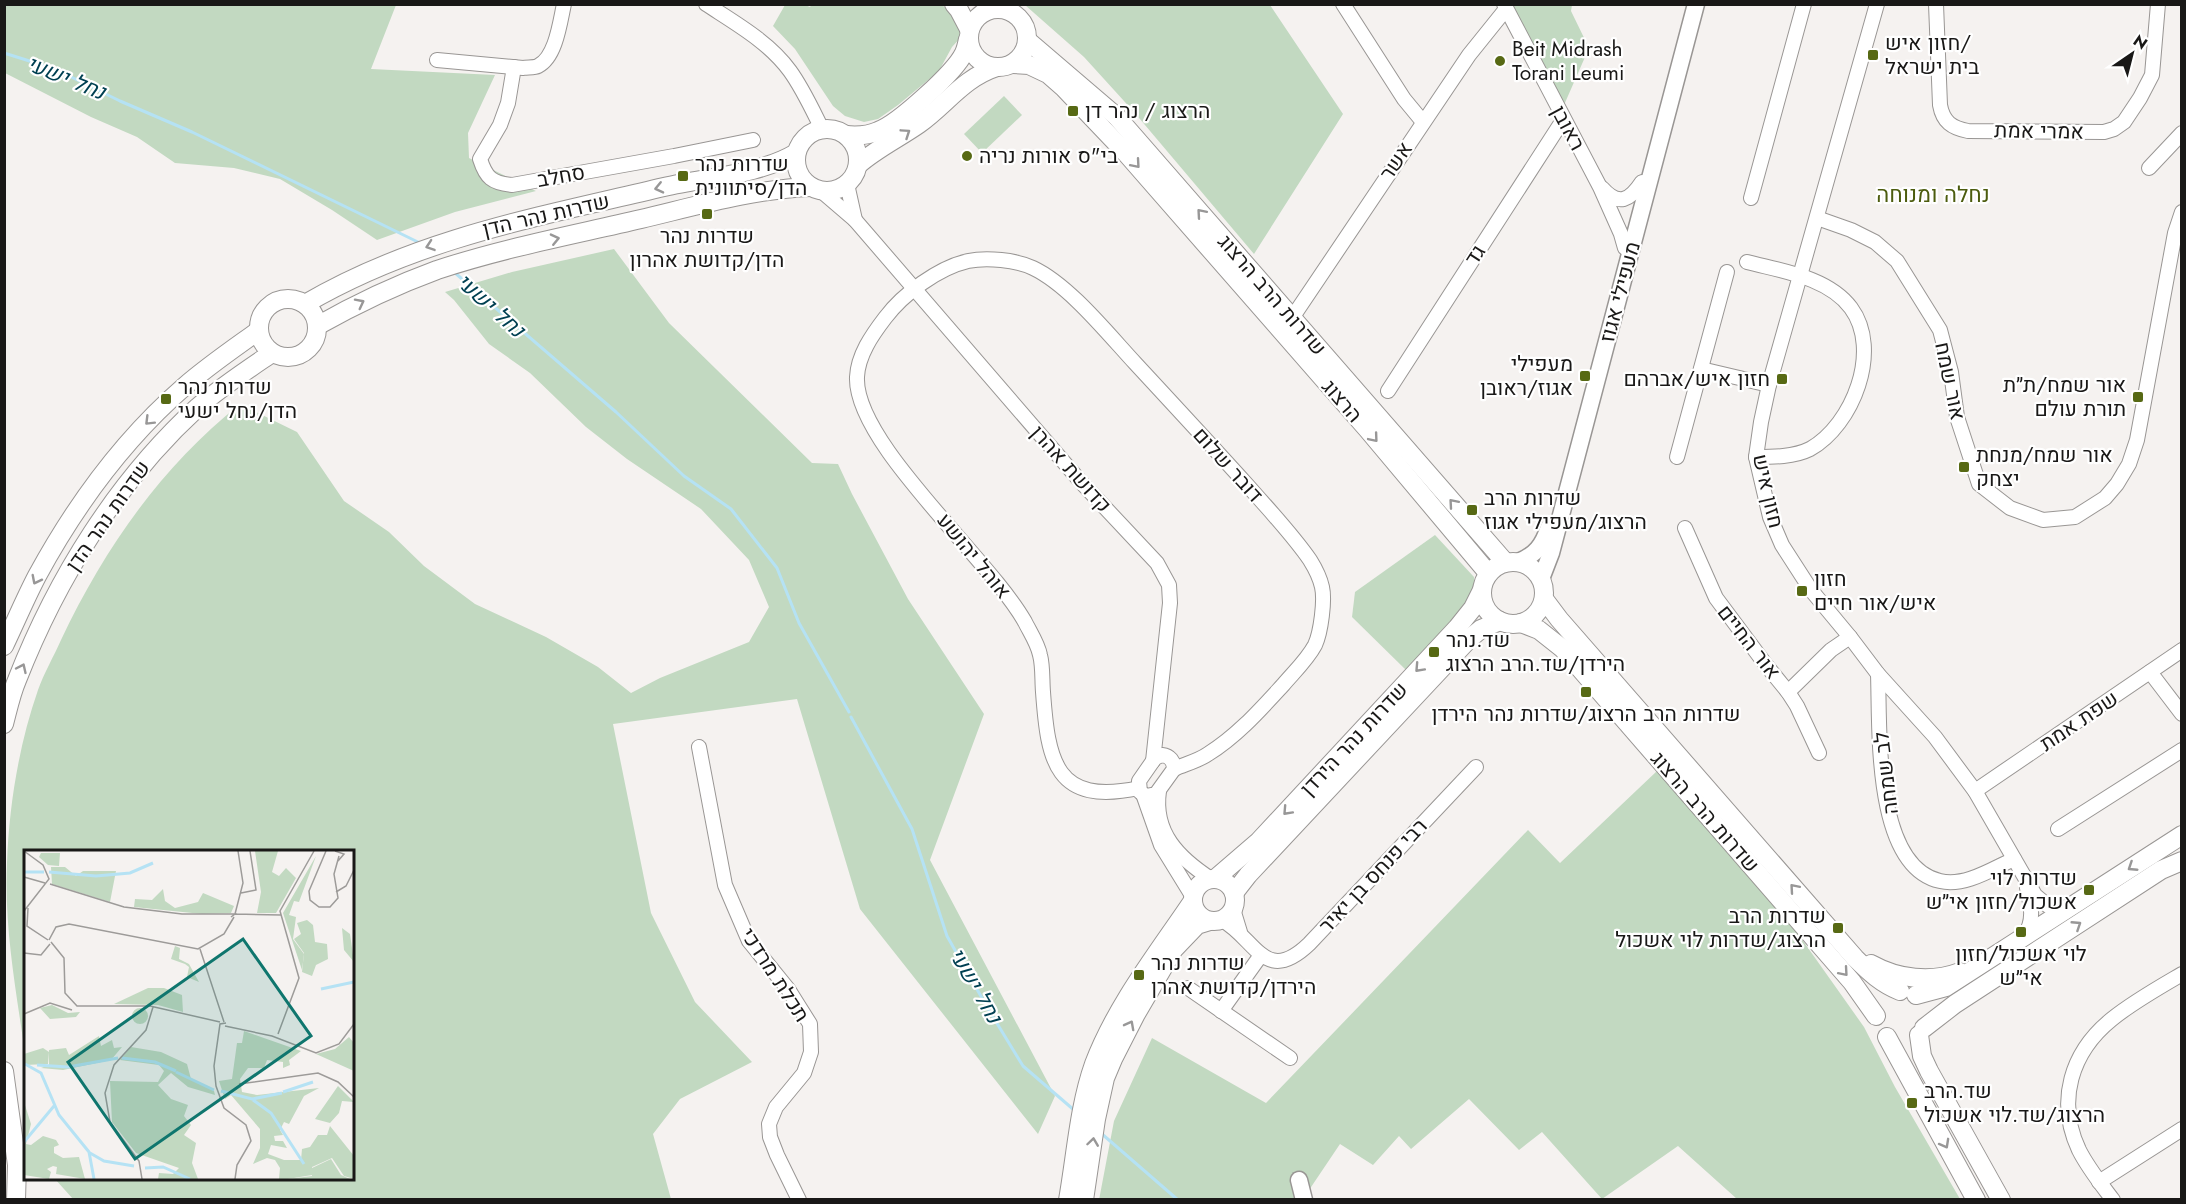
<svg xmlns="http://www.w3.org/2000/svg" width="2186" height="1204" font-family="Jost,Heebo,sans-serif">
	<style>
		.grass { fill: #c2d9c1 }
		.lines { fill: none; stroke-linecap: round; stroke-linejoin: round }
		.stream { stroke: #b5e2f4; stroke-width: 3 }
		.minor-casing { stroke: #999694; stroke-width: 16 }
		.tertiary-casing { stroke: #999694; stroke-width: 19 }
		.secondary-casing { stroke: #999694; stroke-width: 20 }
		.minor { stroke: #fff; stroke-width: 14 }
		.tertiary { stroke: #fff; stroke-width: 16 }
		.secondary { stroke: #fff; stroke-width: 18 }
		.oneway { stroke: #989797 }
		.poi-dot { fill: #576914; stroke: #fff; stroke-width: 2 }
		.labels { text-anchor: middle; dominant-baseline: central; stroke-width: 4.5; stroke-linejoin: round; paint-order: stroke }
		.poi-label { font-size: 21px; fill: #191817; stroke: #fff; text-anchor: start }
		.street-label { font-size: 21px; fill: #191817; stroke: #fff }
		.water-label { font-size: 22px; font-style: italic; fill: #004052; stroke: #fff }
		.neighbourhood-label { font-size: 22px; fill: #4c5c0e; stroke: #fff }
		.inset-river { fill: none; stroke: #b5e2f4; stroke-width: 3 }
		.inset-road { fill: none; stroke: #9d9b99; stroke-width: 1.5 }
		.view { fill: #0f766e; fill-opacity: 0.15; stroke: #0f766e; stroke-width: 3 }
		.inset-edge { fill: none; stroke: #191817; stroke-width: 3 }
	</style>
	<rect width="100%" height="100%" fill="#f5f2f0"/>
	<!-- grass -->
	<g class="grass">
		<path d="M812,4L942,5C954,14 959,22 961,37L952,47L939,71L898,105L878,119L864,122L845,116L833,106L795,49L773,26L785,5H805L810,7Z"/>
		<polygon points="4,5 396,5 371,69 495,75 468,133 469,158 536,191 455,212 377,240 332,210 280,179 234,168 175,163 137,137 91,117 5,73"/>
		<polygon points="1025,5 1270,5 1343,114 1254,254 1134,112 1084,57"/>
		<polygon points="1504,5 1572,5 1571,11 1589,48 1564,105"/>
		<polygon points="1004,96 1022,115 982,153 964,134"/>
		<path d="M614,249L669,323L812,463L838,464L852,494L908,599L984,714L930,860L1055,1096L1038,1134L860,909L797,699L613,724L651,913L695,1002L752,1062L680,1099L653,1134L671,1199H73L55,1179L352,1178V852H26L25,1053C16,990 4,927 7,863C9,806 19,744 38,690C44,673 54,656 61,640C104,549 161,467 240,404L297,432L344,501L389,532L424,566L475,604L546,637L598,667L631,693L660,678L749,642L769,607L749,560L701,509L627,459L586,427L530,373L489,344L454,300L445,292L512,272Z"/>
		<polygon points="1435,535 1474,577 1476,590 1468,605 1406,670 1352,617 1355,592"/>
		<polygon points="1657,771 1796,931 1864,1027 1895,1087 1960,1199 1737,1199 1678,1146 1602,1199 1542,1132 1519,1150 1469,1099 1411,1149 1399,1136 1373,1165 1340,1144 1303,1199 1099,1200 1114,1121 1152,1038 1266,1103 1528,830 1560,863"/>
	</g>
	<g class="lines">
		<!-- stream -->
		<g class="stream">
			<polyline points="4,53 55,69 120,101 192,132 422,244"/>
			<polyline points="454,272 616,412 684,476 731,509 777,568 799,623 849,712"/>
			<polyline points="851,717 912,829 947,936 987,1007 1023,1066 1074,1110"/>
			<polyline points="1102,1134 1178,1200"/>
		</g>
		<!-- minor casing -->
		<g class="minor-casing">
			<g id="minor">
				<path d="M706,4C735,23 769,42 790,71C803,89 812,109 822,129"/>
				<polyline points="1343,4 1404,99 1423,122"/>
				<polyline points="1504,4 1600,187 1621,234 1625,248"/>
				<polyline points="1877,4 1769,385 1761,422 1756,457 1770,517 1782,545 1811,590 1850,637 1878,674 1935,737 1975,791 2035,895 2048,906 2063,911"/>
				<path d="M1936,4L1940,105C1943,122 1952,128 1968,131L2104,132L2114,129L2124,122L2140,98L2152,75L2158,4"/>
				<path d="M437,60L523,68C527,67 534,68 538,66C556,57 560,22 564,4"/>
				<path d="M514,67L508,103L500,125L480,159C486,178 492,183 512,185L674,156L753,140"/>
				<polyline points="2149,168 2182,133"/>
				<polyline points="847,184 855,220"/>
				<path d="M1602,188C1619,207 1630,200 1642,182"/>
				<polyline points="820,190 855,220 1081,482 1157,563 1169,585 1170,603 1153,761"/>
				<polyline points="1751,198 1804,4"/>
				<polyline points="1817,218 1851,230 1875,242 1897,261 1940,330 1951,372 1957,417 1979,484 2010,508 2043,520 2075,517 2105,498 2117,484 2129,464 2137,440 2175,233 2182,212"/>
				<path d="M1747,262C1781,271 1828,277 1851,308C1882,350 1853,425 1810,449C1794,457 1773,457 1756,457"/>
				<polyline points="1292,318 1469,55 1506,9"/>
				<polyline points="1701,369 1769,385"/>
				<polyline points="1388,391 1563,120"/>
				<polyline points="1677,457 1727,272"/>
				<polyline points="1685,528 1716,598 1766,665 1788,692 1797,706 1819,753"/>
				<polyline points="2150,672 2182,714"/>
				<path d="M1878,674C1880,727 1873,866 1940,881C1965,887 1992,869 2014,859"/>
				<polyline points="1788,692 1831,650 1850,637"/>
				<polyline points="699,747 725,885 749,941 788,989 810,1024 811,1052 804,1073 776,1107 769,1124 770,1137 777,1155 799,1200"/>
				<path d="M1162,755C1170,756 1174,761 1174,769L1156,794L1146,796L1140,792L1139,781L1155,758Z"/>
				<path d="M1139,788C1055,806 1048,761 1043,692C1042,680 1043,666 1040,655C1038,644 1030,632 1025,622C990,559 854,443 857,377C858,355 872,335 885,318C903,294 938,268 968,261C987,257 1016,260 1033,268C1069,285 1108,334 1135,363C1173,404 1211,445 1249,487C1270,511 1292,534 1310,560C1315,568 1320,578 1322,587C1325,600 1321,632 1315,645C1307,660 1294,672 1283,685C1260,710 1237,736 1208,754C1198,761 1185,764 1174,769"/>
				<path d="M1159,791C1153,833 1179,858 1211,879"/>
				<polyline points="1975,791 2182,650"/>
				<polyline points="1143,794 1161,845 1193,897"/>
				<polyline points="2058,829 2182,750"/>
				<polyline points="1233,909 1240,932"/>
				<path d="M1222,920C1256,939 1265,986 1309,944L1476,767"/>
				<path d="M2024,936C2035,921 2031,905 2027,888"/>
				<polyline points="1188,988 1290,1058"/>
				<polyline points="1221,1011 1261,955"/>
				<polyline points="2099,1182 2182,1129"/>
				<path d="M2113,1200C2101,1184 2088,1168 2079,1150C2056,1101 2071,1052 2112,1019C2133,1002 2158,988 2182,974"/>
			</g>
		</g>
		<!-- tertiary casing -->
		<g class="tertiary-casing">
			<g id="tertiary">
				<path d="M1518,562C1536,555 1543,545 1549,527"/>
				<polyline points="1541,579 1551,553 1696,4"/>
				<polyline points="1299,1180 1304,1200"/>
			</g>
		</g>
		<!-- secondary casing -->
		<g class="secondary-casing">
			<g id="secondary">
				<polyline points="954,4 959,10 969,29"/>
				<circle cx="998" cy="38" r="29"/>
				<polyline points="1027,40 1117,117 1505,562"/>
				<polyline points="1013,64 1029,65 1048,74 1064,88 1125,152 1368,430 1488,573"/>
				<circle cx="827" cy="160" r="31"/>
				<path d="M846,135C857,136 867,136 878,131C898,124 955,72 964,53C966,49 967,44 968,39"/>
				<path d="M858,165C876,149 899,138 919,124C947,104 963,78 997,67"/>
				<circle cx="288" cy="328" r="29"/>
				<path d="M305,304C418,238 538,217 664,187C706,177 759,175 796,153"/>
				<path d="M317,326C356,304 396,285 437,270C503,248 573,235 641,219C696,206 754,189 811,187"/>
				<circle cx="1513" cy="593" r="31"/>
				<path d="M1544,599L1559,619L1855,958C1869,972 1882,984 1900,991"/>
				<polyline points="1521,623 1539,630 1563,649 1852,982 1876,1016"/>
				<path d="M4,646C15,623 25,599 37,576C75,506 125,438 185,386C208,366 233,349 258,331"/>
				<path d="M4,724C8,709 11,694 17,680C57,578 117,481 198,407C221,387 247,370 272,353"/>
				<polyline points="1216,878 1259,841 1457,628 1473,608 1482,590"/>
				<circle cx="1214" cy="900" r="21"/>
				<polyline points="1234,893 1248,875 1469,639 1481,629 1500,621"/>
				<path d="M1871,964C1898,979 1931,983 1960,972"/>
				<polyline points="1916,995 1946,987 2182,835"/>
				<polyline points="1924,1028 1955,1004 2161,870 2182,861"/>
				<polyline points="1919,1035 1922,1056 1929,1071 2001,1200"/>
				<polyline points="1887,1037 1976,1200"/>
				<polyline points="4,1071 17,1165 16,1200"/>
				<path d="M1068,1200C1076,1155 1079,1106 1094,1064C1117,1004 1157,954 1192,902"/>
				<polyline points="1084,1200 1096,1119 1105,1078 1113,1059 1136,1014 1174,949 1197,925 1210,921"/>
			</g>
		</g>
		<!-- minor -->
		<use href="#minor" class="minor"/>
		<!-- tertiary -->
		<use href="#tertiary" class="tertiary"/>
		<!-- secondary -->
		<use href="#secondary" class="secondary"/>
	</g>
	<!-- one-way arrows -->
	<defs><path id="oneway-chevron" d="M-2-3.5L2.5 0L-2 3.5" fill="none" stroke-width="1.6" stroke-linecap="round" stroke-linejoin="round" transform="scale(1.5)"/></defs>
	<g class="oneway">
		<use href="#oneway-chevron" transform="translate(906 133) rotate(-34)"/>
		<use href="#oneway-chevron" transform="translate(1136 164) rotate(49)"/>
		<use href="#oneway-chevron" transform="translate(659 188) rotate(167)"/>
		<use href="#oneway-chevron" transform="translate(1201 213) rotate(-131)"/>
		<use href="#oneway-chevron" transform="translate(555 239) rotate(-13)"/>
		<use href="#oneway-chevron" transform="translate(430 246) rotate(161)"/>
		<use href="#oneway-chevron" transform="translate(360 303) rotate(-27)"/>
		<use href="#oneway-chevron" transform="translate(149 421) rotate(135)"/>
		<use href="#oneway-chevron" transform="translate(1374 438) rotate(50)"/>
		<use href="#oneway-chevron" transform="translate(1453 503) rotate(-131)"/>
		<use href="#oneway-chevron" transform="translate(36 580) rotate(117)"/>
		<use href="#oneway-chevron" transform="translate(22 668) rotate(-65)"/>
		<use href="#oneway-chevron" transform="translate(1419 668) rotate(133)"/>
		<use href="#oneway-chevron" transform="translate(1287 811) rotate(133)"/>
		<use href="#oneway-chevron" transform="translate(2132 867) rotate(147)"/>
		<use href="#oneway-chevron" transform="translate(1794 888) rotate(-131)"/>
		<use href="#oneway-chevron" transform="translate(2077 925) rotate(-33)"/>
		<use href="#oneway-chevron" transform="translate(1844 972) rotate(49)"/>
		<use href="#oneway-chevron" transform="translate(1130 1025) rotate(-62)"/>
		<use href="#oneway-chevron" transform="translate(1093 1142) rotate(-82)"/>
		<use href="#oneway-chevron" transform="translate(1945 1144) rotate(61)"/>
	</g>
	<!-- markers -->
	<g class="poi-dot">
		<rect x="1867" y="49" width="12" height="12" rx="3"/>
		<circle cx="1500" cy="61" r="6"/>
		<rect x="1067" y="105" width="12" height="12" rx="3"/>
		<circle cx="967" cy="156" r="6"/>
		<rect x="677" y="170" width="12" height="12" rx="3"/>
		<rect x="701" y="208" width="12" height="12" rx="3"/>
		<rect x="1579" y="370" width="12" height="12" rx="3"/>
		<rect x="1776" y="373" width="12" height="12" rx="3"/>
		<rect x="2132" y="391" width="12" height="12" rx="3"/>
		<rect x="160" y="393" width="12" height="12" rx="3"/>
		<rect x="1958" y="461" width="12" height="12" rx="3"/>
		<rect x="1466" y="504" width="12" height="12" rx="3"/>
		<rect x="1796" y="585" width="12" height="12" rx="3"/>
		<rect x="1428" y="646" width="12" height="12" rx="3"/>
		<rect x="1580" y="686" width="12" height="12" rx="3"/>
		<rect x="2083" y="884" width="12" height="12" rx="3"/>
		<rect x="1832" y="922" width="12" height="12" rx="3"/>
		<rect x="2015" y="926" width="12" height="12" rx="3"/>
		<rect x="1133" y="969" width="12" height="12" rx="3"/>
		<rect x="1906" y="1097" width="12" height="12" rx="3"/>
	</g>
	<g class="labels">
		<!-- poi labels -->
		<g class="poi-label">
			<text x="1885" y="43">חזון איש/<tspan x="1885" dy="24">בית ישראל</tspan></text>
			<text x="1512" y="49">Beit Midrash<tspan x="1512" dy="24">Torani Leumi</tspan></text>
			<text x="1085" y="111">הרצוג / נהר דן</text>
			<text x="979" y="156">בי"ס אורות נריה</text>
			<text x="695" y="164">שדרות נהר<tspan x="695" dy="24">הדן/סיתוונית</tspan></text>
			<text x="707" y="236" text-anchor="middle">שדרות נהר<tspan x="707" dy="24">הדן/קדושת אהרון</tspan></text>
			<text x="1573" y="364" text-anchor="end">מעפילי<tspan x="1573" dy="24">אגוז/ראובן</tspan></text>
			<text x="1770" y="379" text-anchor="end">חזון איש/אברהם</text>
			<text x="2126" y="385" text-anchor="end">אור שמח/ת״ת<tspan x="2126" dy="24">תורת עולם</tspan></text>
			<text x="178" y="387">שדרות נהר<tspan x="178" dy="24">הדן/נחל ישעי</tspan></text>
			<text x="1976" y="455">אור שמח/מנחת<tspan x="1976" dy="24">יצחק</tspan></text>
			<text x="1484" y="498">שדרות הרב<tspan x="1484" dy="24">הרצוג/מעפילי אגוז</tspan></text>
			<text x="1814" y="579">חזון<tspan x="1814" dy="24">איש/אור חיים</tspan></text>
			<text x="1446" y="640">שד.נהר<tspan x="1446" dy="24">הירדן/שד.הרב הרצוג</tspan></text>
			<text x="1586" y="714" text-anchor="middle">שדרות הרב הרצוג/שדרות נהר הירדן</text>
			<text x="2077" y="878" text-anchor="end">שדרות לוי<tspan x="2077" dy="24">אשכול/חזון אי״ש</tspan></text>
			<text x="1826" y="916" text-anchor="end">שדרות הרב<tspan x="1826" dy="24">הרצוג/שדרות לוי אשכול</tspan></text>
			<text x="2021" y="954" text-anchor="middle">לוי אשכול/חזון<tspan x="2021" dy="24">אי״ש</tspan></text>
			<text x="1151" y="963">שדרות נהר<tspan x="1151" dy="24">הירדן/קדושת אהרן</tspan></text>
			<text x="1924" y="1091">שד.הרב<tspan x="1924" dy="24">הרצוג/שד.לוי אשכול</tspan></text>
		</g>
		<!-- street labels -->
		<g class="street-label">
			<text transform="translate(1568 128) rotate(62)">ראובן</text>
			<text transform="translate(2039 131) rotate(1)">אמרי אמת</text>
			<text transform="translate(1396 161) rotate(-56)">אשר</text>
			<text transform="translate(561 176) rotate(-10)">סחלב</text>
			<text transform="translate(546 215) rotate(-13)">שדרות נהר הדן</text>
			<text transform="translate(1475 255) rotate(-57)">גד</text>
			<text transform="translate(1620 292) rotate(-75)">מעפילי אגוז</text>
			<text transform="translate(1272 295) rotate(49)">שדרות הרב הרצוג</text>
			<text transform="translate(1950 381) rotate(78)">אור שמח</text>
			<text transform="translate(1342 401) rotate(49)">הרצוג</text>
			<text transform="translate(1228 465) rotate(48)">דובר שלום</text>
			<text transform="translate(1071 469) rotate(48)">קדושת אהרן</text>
			<text transform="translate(1768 491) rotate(77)">חזון איש</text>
			<text transform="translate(108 516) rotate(-55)">שדרות נהר הדן</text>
			<text transform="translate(974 556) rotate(51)">אוהל יהושע</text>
			<text transform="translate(1749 642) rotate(52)">אור החיים</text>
			<text transform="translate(2079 721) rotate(-34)">שפת אמת</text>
			<text transform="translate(1354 739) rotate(-47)">שדרות נהר הירדן</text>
			<text transform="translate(1886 773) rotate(-97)">לב שמחה</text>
			<text transform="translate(1705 812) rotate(49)">שדרות הרב הרצוג</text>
			<text transform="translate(1373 876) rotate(-47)">רבי פנחס בן יאיר</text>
			<text transform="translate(775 975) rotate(57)">תכלת מרדכי</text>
		</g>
		<!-- water labels -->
		<g class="water-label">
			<text transform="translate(66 77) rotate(22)">נחל ישעי</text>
			<text transform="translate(491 305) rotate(42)">נחל ישעי</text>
			<text transform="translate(976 985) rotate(60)">נחל ישעי</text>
		</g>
		<!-- neighbourhood labels -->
		<g class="neighbourhood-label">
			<text x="1933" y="194">נחלה ומנוחה</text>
		</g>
	</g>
	<!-- overview -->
	<g transform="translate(24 850)">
		<rect width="330" height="330" fill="#f5f2f0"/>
		<path d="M292,6L275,52L270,51L265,65L272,67L269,89L280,104L278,120L259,63ZM151,96L156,98L155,109L165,114L175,132L163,127L165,117L161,114L147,109ZM124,138H140L158,145L159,162L134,155L90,154ZM108 166a8 8 0 1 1 16 0a8 8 0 1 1-16 0ZM220,181L277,201L265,210L266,215L259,218V212L243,210L240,218H224L216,229L218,242L233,245L295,238L280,246L265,274L260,272L256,280L259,285L250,286L251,291H259L263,298L247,295L244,304L260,310H277L278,299L286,297L294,285H303L306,276L330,306V329L320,326L308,308L288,317V325L264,329H255L256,318L251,310L243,308L229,314L236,298V279L207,245L201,249L195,231L208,229L213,193H218ZM75,186L77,196L88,190L90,198L98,197L87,210L39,220L17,218L25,215V200L42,198L45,205ZM325,187L330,193V221L292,204L311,199ZM107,197L137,202L163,214L167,229L190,241L191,245L164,237L147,223L134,235L147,249L164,255L160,266L167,275L160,285L172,293L168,313L174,329H134L135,323L149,324L155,318L112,303L88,272L86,231L134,232L140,221L135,215L96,210ZM0,252L7,274L2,294L7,295L19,286L32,290L35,295L30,297V303L39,308L55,307L61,329L32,324L33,317L29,316L23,319L27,322L25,329L0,325Z" fill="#c2d9c1"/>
		<path d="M318,78L326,84L330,112L320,100ZM19,198L25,202L24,214L0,215V204ZM314,236L330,252L318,251L315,263L306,273L291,269ZM307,309L317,325L326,329H264L288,326V318Z" fill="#c2d9c1"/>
		<path d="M283,70L289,75L291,92L303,94L304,109L292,115L288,126L278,122L280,103L270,89L277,84L273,73Z" fill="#c2d9c1"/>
		<path d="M231,1H254L248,22L255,26L262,18L272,28L252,63H233L237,42ZM17,3H36L35,16L24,15L15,7ZM27,17H41L52,26L59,21H92L86,52L28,34ZM139,39L141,51L151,58L174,52L179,43L210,56L207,63L178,64L110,57L111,49L128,50ZM28,155L44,163L56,162L52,167L26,169L16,158Z" fill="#c2d9c1"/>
		<path class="inset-river" d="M0,22H20M25,22L72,26L106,23L129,13M297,139L330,132M98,208L131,212L152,221M1,214L17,223L35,265L65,302L70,329M13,215L44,217L94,208M152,222L190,240M197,241L228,249L258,243M259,242L289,232M229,250L247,263L280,314M0,292L30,256M66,303L80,311L110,316M121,318L139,317L166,329"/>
		<path class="inset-road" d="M0,1L19,15L25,29L0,61M302,1L285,41L286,50L295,57H306L314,48L310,24L315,6M311,1L320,4L314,11M0,27L21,33M26,34L100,57L158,64H211L207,67M312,42L322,36L330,20M217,43L232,40L226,1M4,58L3,76L24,90M211,64L219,33L214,1M211,64L257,65M25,90L32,77L45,74L174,99L200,84L210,67M27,92L40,108L41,143L53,156H126L196,172M176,99L200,172M0,103L17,105L26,94M0,164L26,153L48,160M202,173L196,174L190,216L192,236L200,258L222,275L227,291L213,315L211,329M201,176L248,186L292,203L315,194L330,174M254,184L275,128L256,61L290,1M215,234L294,223L314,232L330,247M118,329L115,311L86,272L81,243L90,215L122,180L129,157"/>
		<path class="view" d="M219,89L287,186L111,309L44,212Z"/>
		<rect width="330" height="330" class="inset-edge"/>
	</g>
	<!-- border -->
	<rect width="2186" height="1204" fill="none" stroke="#191817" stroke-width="12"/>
	<!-- north arrow -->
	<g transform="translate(2132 54) rotate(35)" stroke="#ffffff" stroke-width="4.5" paint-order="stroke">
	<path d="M0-4.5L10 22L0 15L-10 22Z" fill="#191817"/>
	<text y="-9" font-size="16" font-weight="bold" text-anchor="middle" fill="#191817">N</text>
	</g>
</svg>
